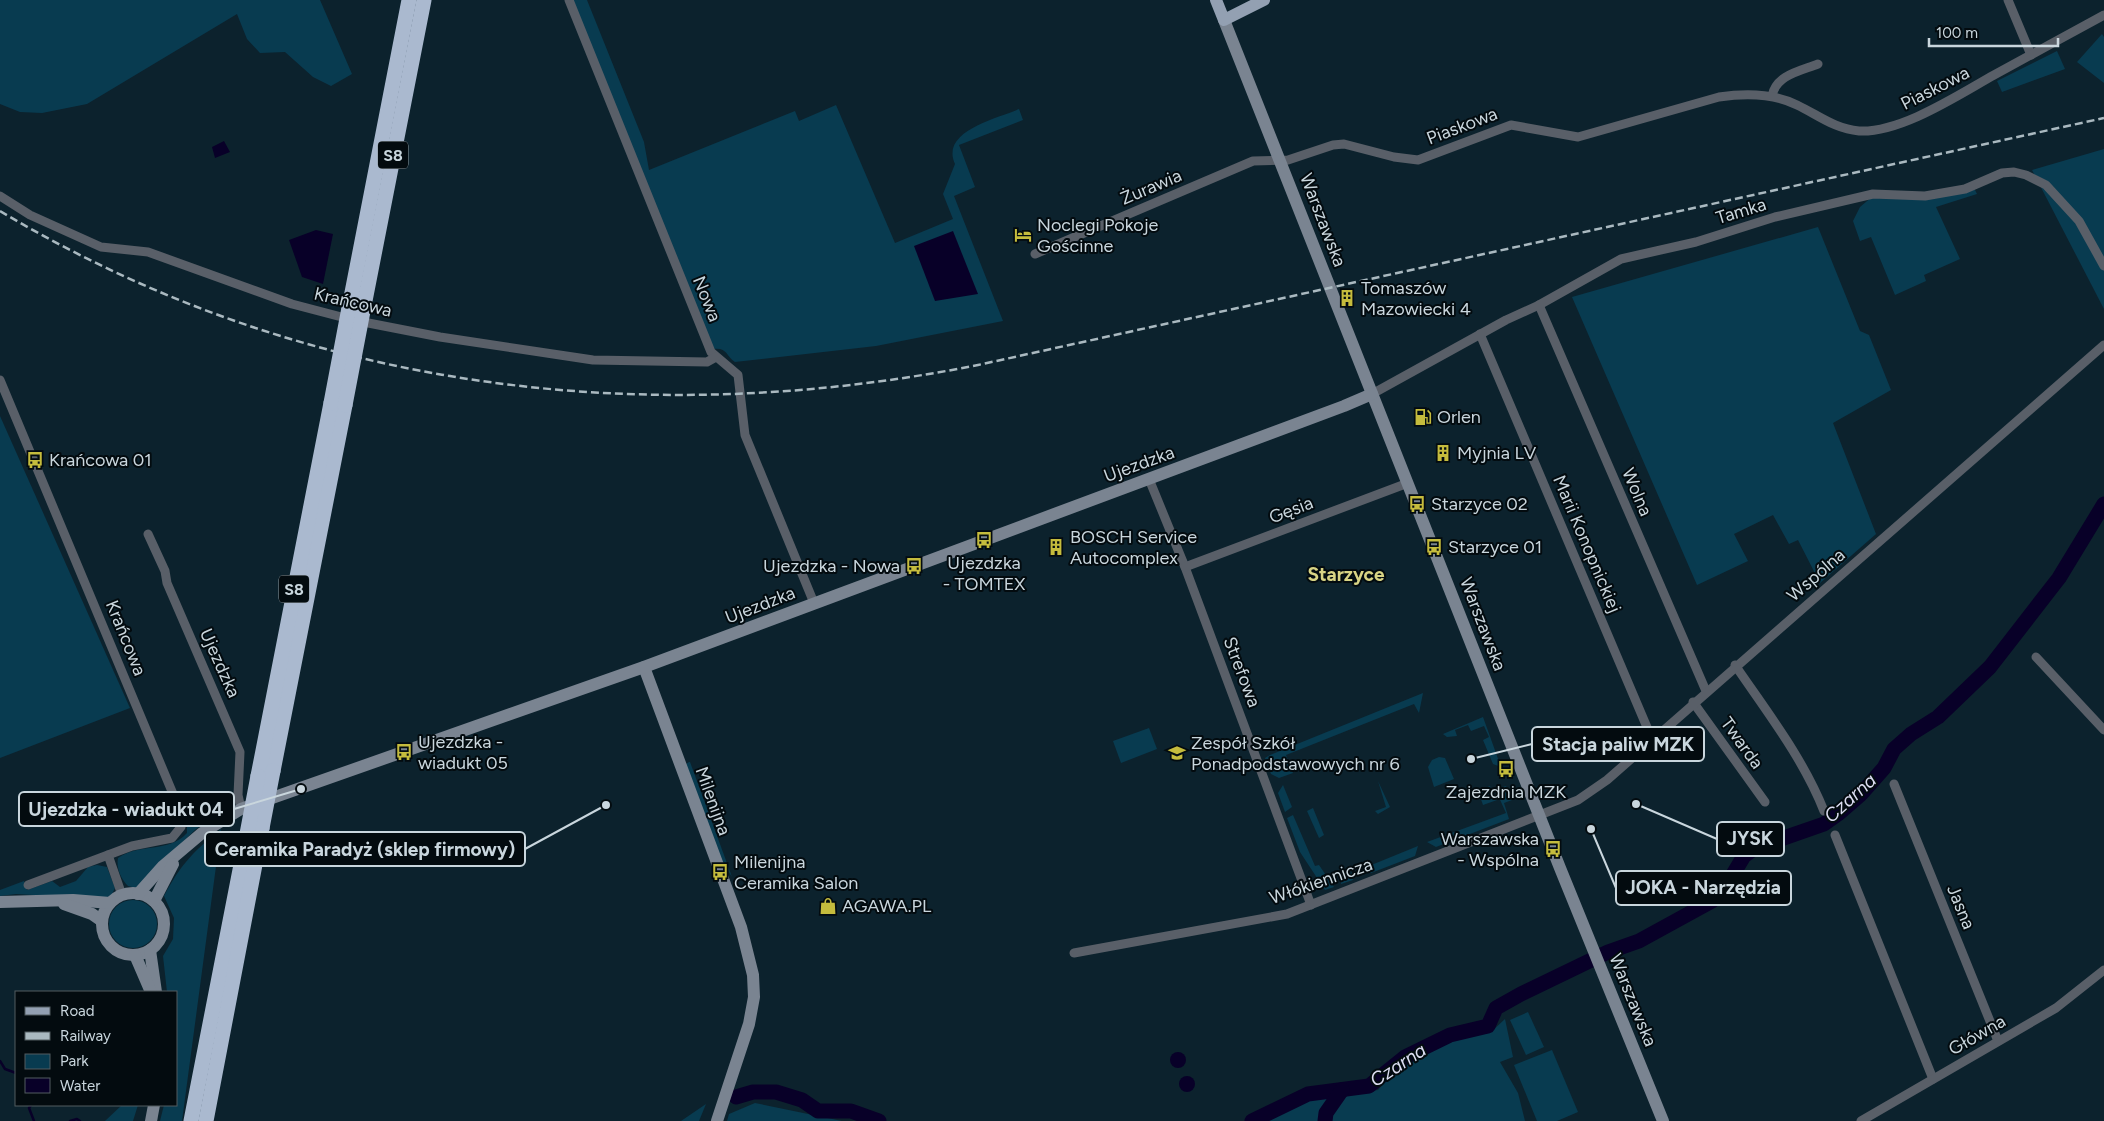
<svg xmlns="http://www.w3.org/2000/svg" width="2104" height="1121" font-family="Figtree,sans-serif">
	<style>
		.green { fill: #083b50 }
		.water { fill: #080028 }
		.lines { fill: none; stroke-linecap: round; stroke-linejoin: round }
		.stream { stroke: #080028; stroke-width: 2.5 }
		.river { stroke: #080028; stroke-width: 15 }
		.street { stroke: #595f68; stroke-width: 9 }
		.secondary { stroke: #7a8491; stroke-width: 12 }
		.primary { stroke: #93a0b2; stroke-width: 12 }
		.highway { stroke: #aab9cf; stroke-width: 15 }
		.rail { stroke: #aab9c0; stroke-width: 2.5; stroke-dasharray: 8 4; stroke-linecap: butt }
		.highway-bridge { stroke: #aab9cf; stroke-width: 15 }
		.labels { text-anchor: middle; dominant-baseline: central; stroke-width: 4; stroke-linejoin: round; paint-order: stroke }
		.shield { fill: #030b0f; stroke: #8e999f; stroke-width: 1 }
		.shield-label { font-size: 16px; font-weight: bold; fill: #c9d6dd }
		.street-label { font-size: 18px; fill: #c9d6dd; stroke: #030b0f }
		.poi-label { font-size: 18px; fill: #c9d6dd; stroke: #030b0f; text-anchor: start }
		.neighbourhood-label { font-size: 19px; font-weight: bold; fill: #d8d485; stroke: #030b0f }
		.water-label { font-size: 19px; font-style: italic; fill: #dcddf1; stroke: #030b0f }
		.leader { fill: none; stroke: #c9d6dd; stroke-width: 2 }
		.callout-dot { fill: #c9d6dd; stroke: #030b0f; stroke-width: 2 }
		.callout { fill: #030b0f; stroke: #c9d6dd; stroke-width: 2 }
		.callout-label { font-size: 19px; text-anchor: middle; font-weight: bold; fill: #c9d6dd }
	</style>
	<rect width="100%" height="100%" fill="#0c222d"/>
	<!-- green -->
	<g class="green">
		<polygon points="0,0 320,0 352,74 331,86 313,77 285,52 260,53 247,39 237,14 87,104 42,113 20,112 0,104"/>
		<path d="M573,0H587L644,142L649,170L795,111L799,121L836,105L895,243L953,219L943,194L955,164C940,131 996,119 1019,109L1023,120L959,145L975,187L954,196L1003,321L876,346L735,362C726,356 727,347 713,349Z"/>
		<polygon points="2102,34 2104,37 2104,83 2077,62"/>
		<polygon points="2057,51 2065,69 2002,92 1997,81"/>
		<polygon points="2104,149 2104,309 2032,170"/>
		<polygon points="1974,188 1977,194 1936,207 1960,259 1924,275 1926,281 1895,295 1871,237 1860,241 1853,221 1860,207 1873,196"/>
		<polygon points="1818,227 1860,331 1869,335 1891,390 1833,423 1876,534 1820,583 1798,540 1789,544 1773,515 1734,534 1748,561 1697,585 1572,297"/>
		<polygon points="0,416 130,708 0,758"/>
		<polygon points="1423,693 1419,713 1414,704 1286,755 1293,773 1279,778 1271,774 1265,758 1270,755"/>
		<polygon points="1483,717 1501,767 1493,764 1483,740 1489,737 1484,726 1471,731 1468,725 1455,730 1457,736 1447,737 1443,734"/>
		<polygon points="1149,728 1157,749 1121,763 1113,741"/>
		<polygon points="1439,757 1445,758 1454,779 1434,787 1428,767 1432,760"/>
		<polygon points="689,762 690,762 732,877 721,860 686,764"/>
		<polygon points="1378,781 1390,807 1378,814 1375,811 1386,807"/>
		<polygon points="1283,785 1292,807 1285,812 1278,793"/>
		<polygon points="1490,786 1497,800 1483,805 1478,791"/>
		<polygon points="1506,786 1512,800 1504,803 1509,819 1436,847 1427,842 1506,813 1497,793 1500,788"/>
		<path d="M230,807L196,829L136,888L128,886C121,879 116,868 118,858C139,843 169,853 187,833V821Z"/>
		<polygon points="1313,808 1324,835 1319,838 1307,811"/>
		<polygon points="1293,815 1315,866 1319,865 1334,887 1325,890 1300,852 1287,818"/>
		<path d="M221,829L182,1121H160L164,1105H176V992H167L163,956L173,939L174,918L164,896C181,864 193,852 221,829Z"/>
		<polygon points="1418,846 1415,856 1371,873 1364,868"/>
		<polygon points="97,865 107,867 115,888 111,896 101,899 16,894 0,896 0,890 24,881 27,890 52,881 60,887 76,881 88,867"/>
		<polygon points="1355,871 1353,880 1341,884 1341,878"/>
		<circle cx="133" cy="924" r="24"/>
		<polygon points="1528,1012 1544,1047 1526,1055 1510,1020"/>
		<polygon points="1505,1019 1513,1057 1500,1062 1518,1093 1525,1121 1255,1121 1290,1105 1338,1095 1378,1090 1394,1072 1452,1039 1492,1031"/>
		<polygon points="1552,1050 1578,1112 1557,1121 1537,1121 1514,1065"/>
		<polygon points="755,1103 842,1121 727,1121 729,1114"/>
		<polygon points="706,1104 699,1121 681,1121"/>
		<polygon points="122,1105 138,1105 133,1121 105,1121"/>
	</g>
	<!-- water -->
	<g class="water">
		<polygon points="224,141 230,152 215,158 212,147"/>
		<polygon points="316,230 333,234 323,284 302,277 289,240"/>
		<polygon points="953,231 978,294 935,301 914,246"/>
		<circle cx="1178" cy="1060" r="8"/>
		<circle cx="1187" cy="1084" r="8"/>
	</g>
	<g class="lines">
		<!-- stream -->
		<g class="stream">
			<polyline points="0,1061 5,1069 16,1073"/>
			<polyline points="31,1105 29,1108 34,1121"/>
			<polyline points="70,1121 77,1119 80,1121"/>
		</g>
		<!-- river -->
		<g class="river">
			<polyline points="736,1097 753,1092 776,1092 802,1100 818,1111 851,1111 879,1121"/>
			<polyline points="1252,1121 1308,1094 1369,1086 1405,1057 1450,1035 1488,1026 1496,1008 1521,994 1608,952 1639,941 1712,901 1723,891 1744,856 1755,848 1824,824 1838,814 1861,794 1884,768 1894,749 1911,734 1938,717 1990,667 2059,578 2104,504"/>
			<polyline points="1325,1121 1326,1113 1342,1090"/>
		</g>
		<!-- street -->
		<g class="street">
			<polyline points="569,0 711,352 738,375 745,435 814,603"/>
			<polyline points="2008,0 2031,55"/>
			<path d="M1772,96C1776,75 1800,71 1818,64"/>
			<polyline points="0,196 30,215 101,247 148,252 292,304 353,320 440,337 593,360 707,362 716,357"/>
			<path d="M1035,254L1253,161L1288,160L1333,145L1344,144L1394,157L1418,160L1511,125L1578,137L1719,97C1746,93 1773,93 1797,105C1818,115 1835,129 1859,131C1901,133 1958,95 1994,75C2031,55 2067,35 2104,15"/>
			<polyline points="1539,305 1706,691"/>
			<polyline points="1480,334 1652,739"/>
			<polyline points="0,380 181,813 181,827 172,838 132,846 108,855 122,895"/>
			<polyline points="1372,394 1506,320 1539,305 1621,259 1696,242 1775,217 1873,194 1925,196 1965,189 2002,173 2014,172 2026,175 2046,185 2079,221 2104,266"/>
			<polyline points="1149,479 1185,567 1311,905"/>
			<polyline points="148,534 165,571 167,583 240,752 238,795 241,809"/>
			<polyline points="1185,567 1408,483"/>
			<polyline points="2036,657 2104,730"/>
			<path d="M1735,665C1767,712 1803,758 1824,811"/>
			<polyline points="1693,702 1765,802"/>
			<polyline points="1894,784 1998,1041"/>
			<polyline points="1835,835 1933,1079"/>
			<polyline points="28,885 108,855"/>
			<polyline points="1074,953 1287,914 1578,800 1607,780 2104,345"/>
			<polyline points="1861,1121 2056,1008 2104,970"/>
		</g>
		<!-- secondary -->
		<g class="secondary">
			<polyline points="1224,20 1560,868 1663,1121"/>
			<polyline points="644,667 741,927 753,975 754,997 749,1024 717,1121"/>
			<circle cx="133" cy="924" r="31"/>
			<polyline points="138,894 163,866 202,833 241,809 644,667 1344,406 1372,394"/>
			<polyline points="154,901 173,864"/>
			<polyline points="0,902 73,900 110,903"/>
			<polyline points="64,904 92,914 102,921"/>
			<polyline points="150,950 156,992"/>
			<polyline points="135,955 151,992"/>
			<polyline points="151,1121 154,1105"/>
		</g>
		<!-- primary -->
		<polyline class="primary" points="1216,0 1224,20 1264,0"/>
		<!-- highway -->
		<g class="highway">
			<polyline points="349,308 409,0"/>
			<polyline points="363,311 424,0"/>
			<polyline points="273,771 345,405"/>
			<polyline points="258,776 331,403"/>
			<polyline points="191,1121 247,834"/>
			<polyline points="206,1121 262,828"/>
		</g>
		<!-- rail -->
		<path class="rail" d="M0,211C298,389 640,432 978,365L2104,118"/>
		<!-- highway-bridge -->
		<g class="highway-bridge">
			<polyline points="331,403 349,308"/>
			<polyline points="345,405 363,311"/>
			<polyline points="262,828 273,771"/>
			<polyline points="247,834 258,776"/>
		</g>
	</g>
	<!-- icons -->
	<defs>
		<g id="hotel-bare" transform="scale(1.35)"><path d="M-6-4.5h1.5V1H6V5H4.5V3h-9V5H-6ZM-4 0a1.8 1.8 0 1 1 3.6 0ZM.5 0V-2.5h3Q6-2.5 6 0Z" fill="#c5bc3d" stroke="#030b0f" stroke-width="2.5" paint-order="stroke"/></g>
		<g id="building-bare" transform="scale(1.35)"><path d="M-4-6H4V6H1V3H-1V6H-4ZM-2.5-4.3h1.7v1.8h-1.7ZM.8-4.3h1.7v1.8H.8ZM-2.5-1h1.7V.8h-1.7ZM.8-1h1.7V.8H.8Z" fill="#c5bc3d" stroke="#030b0f" stroke-width="2.5" paint-order="stroke"/></g>
		<g id="fuel-bare" transform="scale(1.35)"><path d="M-5.5-6h7V0h2V4h1.3V-2.5L3-4.5l.8-.8L6-3V5H2.5V1h-1V6h-7ZM-4.2-4.7v3.2H.2V-4.7Z" fill="#c5bc3d" stroke="#030b0f" stroke-width="2.5" paint-order="stroke"/></g>
		<g id="bus-bare" transform="scale(1.35)"><path d="M-5-6H5V4H4V6H2V4H-2V6H-4V4H-5ZM-3.5-4V0h7V-4ZM-3.5 1.2v1.5H-2V1.2ZM2 1.2v1.5H3.5V1.2Z" fill="#c5bc3d" stroke="#030b0f" stroke-width="2.5" paint-order="stroke"/></g>
		<g id="school-bare" transform="scale(1.35)"><path d="M0-5L7-2L0 1L-7-2ZM-4 1L0 2.5L4 1V4Q0 6-4 4Z" fill="#c5bc3d" stroke="#030b0f" stroke-width="2.5" paint-order="stroke"/></g>
		<g id="shop-bare" transform="scale(1.35)"><path d="M-5-2.5h2.3a2.7 3.5 0 0 1 5.4 0H5L5.5 6h-11ZM-1.5-2.5h3a1.5 2.3 0 0 0-3 0Z" fill="#c5bc3d" stroke="#030b0f" stroke-width="2.5" paint-order="stroke"/></g>
	</defs>
	<g fill-rule="evenodd">
		<use href="#hotel-bare" x="1023" y="235"/>
		<use href="#building-bare" x="1347" y="298"/>
		<use href="#fuel-bare" x="1423" y="417"/>
		<use href="#building-bare" x="1443" y="453"/>
		<use href="#bus-bare" x="35" y="460"/>
		<use href="#bus-bare" x="1417" y="504"/>
		<use href="#bus-bare" x="984" y="540"/>
		<use href="#building-bare" x="1056" y="547"/>
		<use href="#bus-bare" x="1434" y="547"/>
		<use href="#bus-bare" x="914" y="566"/>
		<use href="#bus-bare" x="404" y="752"/>
		<use href="#school-bare" x="1177" y="753"/>
		<use href="#bus-bare" x="1506" y="769"/>
		<use href="#bus-bare" x="1553" y="849"/>
		<use href="#bus-bare" x="720" y="872"/>
		<use href="#shop-bare" x="828" y="906"/>
	</g>
	<g class="labels">
		<!-- shield labels -->
		<g class="shield">
			<rect x="378" y="141.5" width="30" height="27" rx="4"/>
			<rect x="279" y="575.5" width="30" height="27" rx="4"/>
		</g>
		<g class="shield-label">
			<text x="393" y="155">S8</text>
			<text x="294" y="589">S8</text>
		</g>
		<!-- street labels -->
		<g class="street-label">
			<text transform="translate(1935 88) rotate(-27)">Piaskowa</text>
			<text transform="translate(1462 126) rotate(-21)">Piaskowa</text>
			<text transform="translate(1151 187) rotate(-23)">Żurawia</text>
			<text transform="translate(1741 211) rotate(-17)">Tamka</text>
			<text transform="translate(1323 220) rotate(69)">Warszawska</text>
			<text transform="translate(707 299) rotate(68)">Nowa</text>
			<text transform="translate(353 302) rotate(13)">Krańcowa</text>
			<text transform="translate(1139 464) rotate(-20)">Ujezdzka</text>
			<text transform="translate(1637 492) rotate(67)">Wolna</text>
			<text transform="translate(1291 510) rotate(-21)">Gęsia</text>
			<text transform="translate(1587 544) rotate(67)">Marii Konopnickiej</text>
			<text transform="translate(1816 575) rotate(-41)">Wspólna</text>
			<text transform="translate(760 605) rotate(-21)">Ujezdzka</text>
			<text transform="translate(1483 624) rotate(69)">Warszawska</text>
			<text transform="translate(126 638) rotate(68)">Krańcowa</text>
			<text transform="translate(220 663) rotate(66)">Ujezdzka</text>
			<text transform="translate(1242 672) rotate(69)">Strefowa</text>
			<text transform="translate(1742 743) rotate(54)">Twarda</text>
			<text transform="translate(713 801) rotate(70)">Milenijna</text>
			<text transform="translate(1321 881) rotate(-19)">Włókiennicza</text>
			<text transform="translate(1961 907) rotate(68)">Jasna</text>
			<text transform="translate(1633 1000) rotate(68)">Warszawska</text>
			<text transform="translate(1977 1035) rotate(-30)">Główna</text>
		</g>
		<!-- poi labels -->
		<g class="poi-label">
			<text x="1037" y="225">Noclegi Pokoje<tspan x="1037" dy="21">Gościnne</tspan></text>
			<text x="1361" y="288">Tomaszów<tspan x="1361" dy="21">Mazowiecki 4</tspan></text>
			<text x="1437" y="417">Orlen</text>
			<text x="1457" y="453">Myjnia LV</text>
			<text x="49" y="460">Krańcowa 01</text>
			<text x="1431" y="504">Starzyce 02</text>
			<text x="1070" y="537">BOSCH Service<tspan x="1070" dy="21">Autocomplex</tspan></text>
			<text x="1448" y="547">Starzyce 01</text>
			<text x="984" y="563" text-anchor="middle">Ujezdzka<tspan x="984" dy="21">- TOMTEX</tspan></text>
			<text x="900" y="566" text-anchor="end">Ujezdzka - Nowa</text>
			<text x="418" y="742">Ujezdzka -<tspan x="418" dy="21">wiadukt 05</tspan></text>
			<text x="1191" y="743">Zespół Szkół<tspan x="1191" dy="21">Ponadpodstawowych nr 6</tspan></text>
			<text x="1506" y="792" text-anchor="middle">Zajezdnia MZK</text>
			<text x="1539" y="839" text-anchor="end">Warszawska<tspan x="1539" dy="21">- Wspólna</tspan></text>
			<text x="734" y="862">Milenijna<tspan x="734" dy="21">Ceramika Salon</tspan></text>
			<text x="842" y="906">AGAWA.PL</text>
		</g>
		<!-- neighbourhood labels -->
		<g class="neighbourhood-label">
			<text x="1346" y="574">Starzyce</text>
		</g>
		<!-- water labels -->
		<g class="water-label">
			<text transform="translate(1850 798) rotate(-42)">Czarna</text>
			<text transform="translate(1398 1065) rotate(-33)">Czarna</text>
		</g>
	</g>
	<!-- callouts -->
	<path class="leader" d="M1471 759L1532 744M301 789L234 809M1636 804L1717 839M606 805L525 849M1591 829L1616 888"/>
	<g class="callout-dot">
		<circle cx="1471" cy="759" r="5"/>
		<circle cx="301" cy="789" r="5"/>
		<circle cx="1636" cy="804" r="5"/>
		<circle cx="606" cy="805" r="5"/>
		<circle cx="1591" cy="829" r="5"/>
	</g>
	<g class="callout">
		<rect x="1532" y="727" width="172" height="34" rx="5"/>
		<rect x="19" y="792" width="215" height="34" rx="5"/>
		<rect x="1717" y="822" width="67" height="34" rx="5"/>
		<rect x="205" y="832" width="320" height="34" rx="5"/>
		<rect x="1616" y="871" width="175" height="34" rx="5"/>
	</g>
	<g class="callout-label">
		<text x="1618" y="751">Stacja paliw MZK</text>
		<text x="126" y="816">Ujezdzka - wiadukt 04</text>
		<text x="1750" y="845">JYSK</text>
		<text x="365" y="856">Ceramika Paradyż (sklep firmowy)</text>
		<text x="1703" y="894">JOKA - Narzędzia</text>
	</g>
	<!-- legend -->
	<rect x="15" y="991" width="162" height="115" fill="#030b0f" stroke="#525c61"/>
	<rect x="25" y="1007" width="25" height="8" fill="#93a0b2" stroke="#525c61"/>
	<text x="60" y="1016" font-size="15" fill="#c9d6dd">Road</text>
	<rect x="25" y="1032" width="25" height="8" fill="#aab9c0" stroke="#525c61"/>
	<text x="60" y="1041" font-size="15" fill="#c9d6dd">Railway</text>
	<rect x="25" y="1054" width="25" height="15" fill="#083b50" stroke="#525c61"/>
	<text x="60" y="1066" font-size="15" fill="#c9d6dd">Park</text>
	<rect x="25" y="1078" width="25" height="15" fill="#080028" stroke="#525c61"/>
	<text x="60" y="1091" font-size="15" fill="#c9d6dd">Water</text>
	<!-- scale -->
	<path d="M1929 38v8h129v-8" fill="none" stroke="#c9d6dd" stroke-width="2.5"/>
	<text x="1936" y="38" font-size="15" fill="#c9d6dd" stroke="#030b0f" stroke-width="4" paint-order="stroke">100 m</text>
</svg>
